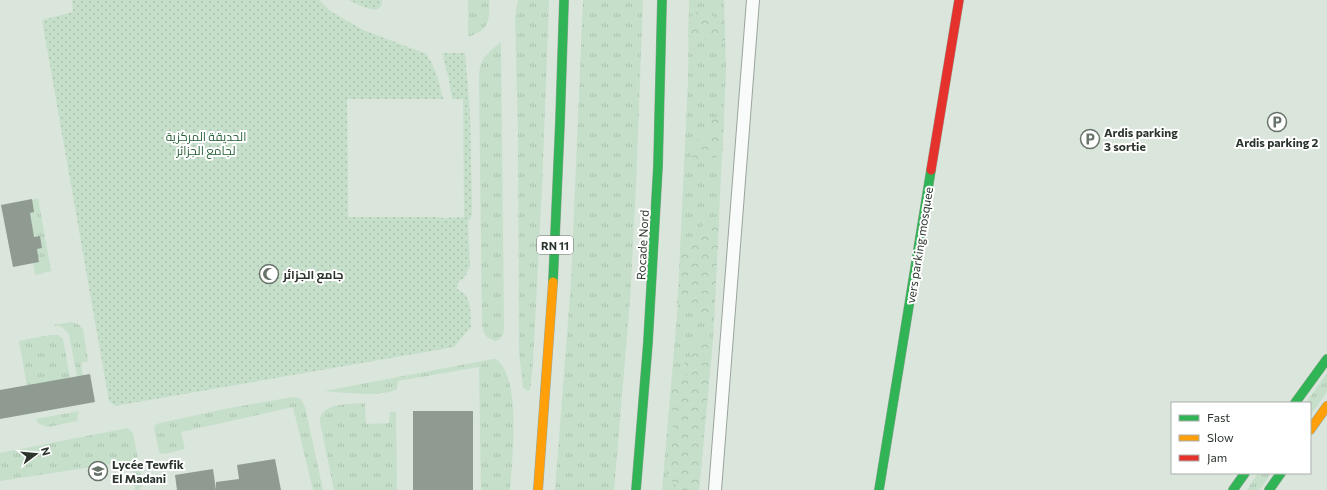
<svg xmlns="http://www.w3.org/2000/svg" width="1327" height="490" font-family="Commissioner,Cairo,sans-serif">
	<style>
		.grass { fill: url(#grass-tufts) }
		.forest { fill: url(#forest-crowns) }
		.garden { fill: url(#garden-dots) }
		.building { fill: #8f9b91 }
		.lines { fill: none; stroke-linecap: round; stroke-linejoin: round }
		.street-casing { stroke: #9aa49c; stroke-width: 14 }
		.fast-casing { stroke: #9aa49c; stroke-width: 10 }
		.slow-casing { stroke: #9aa49c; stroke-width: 10 }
		.jam-casing { stroke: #9aa49c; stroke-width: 10 }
		.street { stroke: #f9fbfa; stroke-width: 12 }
		.fast { stroke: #30b455; stroke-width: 9 }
		.slow { stroke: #ff9f0a; stroke-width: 9 }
		.jam { stroke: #e5322d; stroke-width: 9 }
		.labels { text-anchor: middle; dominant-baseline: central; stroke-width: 4; stroke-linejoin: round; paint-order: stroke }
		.shield { fill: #fff; stroke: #6b726c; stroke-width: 1 }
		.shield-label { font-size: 11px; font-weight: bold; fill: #2b352d }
		.poi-label { font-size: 12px; font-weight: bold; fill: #2b352d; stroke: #fff; text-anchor: start }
		.park-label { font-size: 12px; fill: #245f34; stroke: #fff }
		.street-label { font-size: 12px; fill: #2b352d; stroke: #fff }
	</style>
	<defs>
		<pattern id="grass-tufts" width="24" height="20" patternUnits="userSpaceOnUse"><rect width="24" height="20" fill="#c6dfca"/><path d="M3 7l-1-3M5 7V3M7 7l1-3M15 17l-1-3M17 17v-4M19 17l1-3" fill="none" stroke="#aac0ae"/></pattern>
		<pattern id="forest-crowns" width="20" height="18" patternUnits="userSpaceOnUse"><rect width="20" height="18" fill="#c6dfca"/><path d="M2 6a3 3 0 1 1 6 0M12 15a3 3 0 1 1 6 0" fill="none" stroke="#aac0ae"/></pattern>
		<pattern id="garden-dots" width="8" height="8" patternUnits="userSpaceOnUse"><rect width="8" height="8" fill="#c6dfca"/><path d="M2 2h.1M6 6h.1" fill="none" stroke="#aac0ae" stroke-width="1.8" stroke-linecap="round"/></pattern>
	</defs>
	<rect width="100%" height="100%" fill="#dae6dc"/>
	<!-- grass -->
	<g class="grass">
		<path d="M468,0H489C490,22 489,29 468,37Z"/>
		<polygon points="518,0 549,0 542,188 533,362 530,390 528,391 523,388 519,352 518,136 515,16"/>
		<polygon points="583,0 643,0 636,187 630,300 614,490 555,490 571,282"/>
		<polygon points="689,0 724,0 726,71 722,156 713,339 699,490 662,490 677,316 688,80"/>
		<path d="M501,42L504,330L502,337L496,341L488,338L484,333L482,324L479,83C479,59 483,57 501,42Z"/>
		<polygon points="38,198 51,271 35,275 33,263 39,261 37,249 42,248 40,236 27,238 32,200"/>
		<polygon points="72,322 78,324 83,329 88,361 81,363 83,376 77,377 69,334 62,327 53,325"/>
		<polygon points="50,335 58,335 63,339 70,378 27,386 19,341"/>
		<path d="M493,359H496C522,377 512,461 510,490H481L479,367L398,381L397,389C383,398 340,392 324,391Z"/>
		<polygon points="1327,373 1327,392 1310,416 1310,403 1306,403"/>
		<polygon points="293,397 301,399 305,407 323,490 313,490 293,407 181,432 185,449 165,454 160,453 159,451 154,428 156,424 224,409"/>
		<path d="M365,403L366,424L389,423L390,412H396L397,490H334L320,422C319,402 352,404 365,403Z"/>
		<polygon points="79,411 77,421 48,427 39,424 36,419"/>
		<polygon points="128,428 133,433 143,485 139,490 135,490 131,461 0,481 0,453"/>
		<polygon points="1258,473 1271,473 1260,490 1247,490"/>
	</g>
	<!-- forest -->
	<g class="forest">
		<path d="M704,10C711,14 717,22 724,16L725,41L696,38L688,36C689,20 686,14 704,10Z"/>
		<path d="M713,117H719L724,120L722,156C711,155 710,162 700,163C694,159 688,155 689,147C696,142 701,136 708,132L709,128L708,124Z"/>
		<path d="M719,218L714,324L699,320L696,315V308C690,302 684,307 677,304C678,297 678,293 685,290V288L679,280L682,244L686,241L688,243V245L692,246C705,229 693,225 719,218Z"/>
		<path d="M704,335L713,339L699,490H679L672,481L669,480C665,472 667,465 670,456C676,436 672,408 671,387L674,380L684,379L688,373L684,362L685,358L691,370L695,368C694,364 692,362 691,358C689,353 691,348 690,343L692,340L698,342L701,339L702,336Z"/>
	</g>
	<!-- garden -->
	<g class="garden">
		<path d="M72,0H319L330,11L363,30L424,53C434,60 440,86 443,99H347L348,217H438L443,218L464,217L463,99H452L449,80L442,53H465L470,114L472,211L471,218L468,221L470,266L464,278L458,282L457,289C473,296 470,312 471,327L454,347L115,406L109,401L42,20L73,12Z"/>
		<path d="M349,0H382C383,19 357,4 349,0Z"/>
	</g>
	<!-- building -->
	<g class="building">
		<polygon points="32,199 34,212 30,213 34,237 40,236 42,248 37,249 39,262 13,267 1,205"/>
		<polygon points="90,374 95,402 0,419 0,390"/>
		<rect x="413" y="411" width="60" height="79"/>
		<polygon points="275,459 281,490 216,490 216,482 239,479 237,465"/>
		<polygon points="213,469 216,490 177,490 175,475"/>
	</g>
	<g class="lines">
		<!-- street casing -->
		<g class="street-casing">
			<polyline id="street" points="715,490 753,0"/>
		</g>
		<!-- fast casing -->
		<g class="fast-casing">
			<g id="fast">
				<polyline points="553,282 560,122 564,0"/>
				<polyline points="1295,403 1327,359"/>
				<polyline points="636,490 648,342 658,166 662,0"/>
				<polyline points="879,490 931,170"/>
				<polyline points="1233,490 1245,473"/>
				<polyline points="1269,490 1281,473"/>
			</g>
		</g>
		<!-- slow casing -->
		<g class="slow-casing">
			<g id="slow">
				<polyline points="1310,430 1327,406"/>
				<polyline points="538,490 553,282"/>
			</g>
		</g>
		<!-- jam casing -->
		<g class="jam-casing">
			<polyline id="jam" points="931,170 959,0"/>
		</g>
		<!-- street -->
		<use href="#street" class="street"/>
		<!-- fast -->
		<use href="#fast" class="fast"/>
		<!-- slow -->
		<use href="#slow" class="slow"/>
		<!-- jam -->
		<use href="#jam" class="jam"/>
	</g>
	<!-- icons -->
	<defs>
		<g id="parking-ring" transform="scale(1)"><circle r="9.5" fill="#fff" stroke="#68736a" stroke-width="1.5"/><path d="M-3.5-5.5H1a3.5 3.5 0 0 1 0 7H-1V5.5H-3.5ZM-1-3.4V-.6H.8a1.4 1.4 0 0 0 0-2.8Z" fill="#68736a"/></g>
		<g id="mosque-ring" transform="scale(1)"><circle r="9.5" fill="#fff" stroke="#68736a" stroke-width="1.5"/><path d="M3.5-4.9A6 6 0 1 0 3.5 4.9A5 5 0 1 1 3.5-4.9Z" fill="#68736a"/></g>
		<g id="school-ring" transform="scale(1)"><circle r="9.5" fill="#fff" stroke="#68736a" stroke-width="1.5"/><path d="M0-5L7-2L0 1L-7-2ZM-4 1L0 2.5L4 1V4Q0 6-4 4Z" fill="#68736a"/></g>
	</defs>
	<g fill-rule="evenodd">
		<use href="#parking-ring" x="1277" y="122"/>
		<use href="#parking-ring" x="1090" y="139"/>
		<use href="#mosque-ring" x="269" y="274"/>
		<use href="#school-ring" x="98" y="471"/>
	</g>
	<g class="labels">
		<!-- shield labels -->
		<rect class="shield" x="537" y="236" width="36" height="18" rx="3"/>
		<g class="shield-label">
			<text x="555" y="245">RN 11</text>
		</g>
		<!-- poi labels -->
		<g class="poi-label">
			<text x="1104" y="132">Ardis parking<tspan x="1104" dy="14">3 sortie</tspan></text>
			<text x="1277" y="142" text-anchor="middle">Ardis parking 2</text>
			<text x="283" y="274">جامع الجزائر</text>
			<text x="112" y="464">Lycée Tewfik<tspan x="112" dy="14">El Madani</tspan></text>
		</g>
		<!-- park labels -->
		<g class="park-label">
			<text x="206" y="136">الحديقة المركزية<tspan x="206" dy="14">لجامع الجزائر</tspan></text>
		</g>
		<!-- street labels -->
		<g class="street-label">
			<text transform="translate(642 245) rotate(-87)">Rocade Nord</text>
			<text transform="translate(919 245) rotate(-81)">vers parking mosquee</text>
		</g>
	</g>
	<!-- legend -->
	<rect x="1171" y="402" width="140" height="72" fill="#ffffff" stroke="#aaaeab"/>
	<rect x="1179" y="415" width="20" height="6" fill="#30b455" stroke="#aaaeab"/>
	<text x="1207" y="422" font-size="12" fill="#2b352d">Fast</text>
	<rect x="1179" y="435" width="20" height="6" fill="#ff9f0a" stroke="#aaaeab"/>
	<text x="1207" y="442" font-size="12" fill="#2b352d">Slow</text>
	<rect x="1179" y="455" width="20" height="6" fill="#e5322d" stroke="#aaaeab"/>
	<text x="1207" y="462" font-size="12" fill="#2b352d">Jam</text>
	<!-- north arrow -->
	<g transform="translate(36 454) rotate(74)" stroke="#ffffff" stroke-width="3" paint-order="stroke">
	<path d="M0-3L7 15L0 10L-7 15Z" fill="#2b352d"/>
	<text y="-6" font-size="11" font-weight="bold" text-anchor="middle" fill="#2b352d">N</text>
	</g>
</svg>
